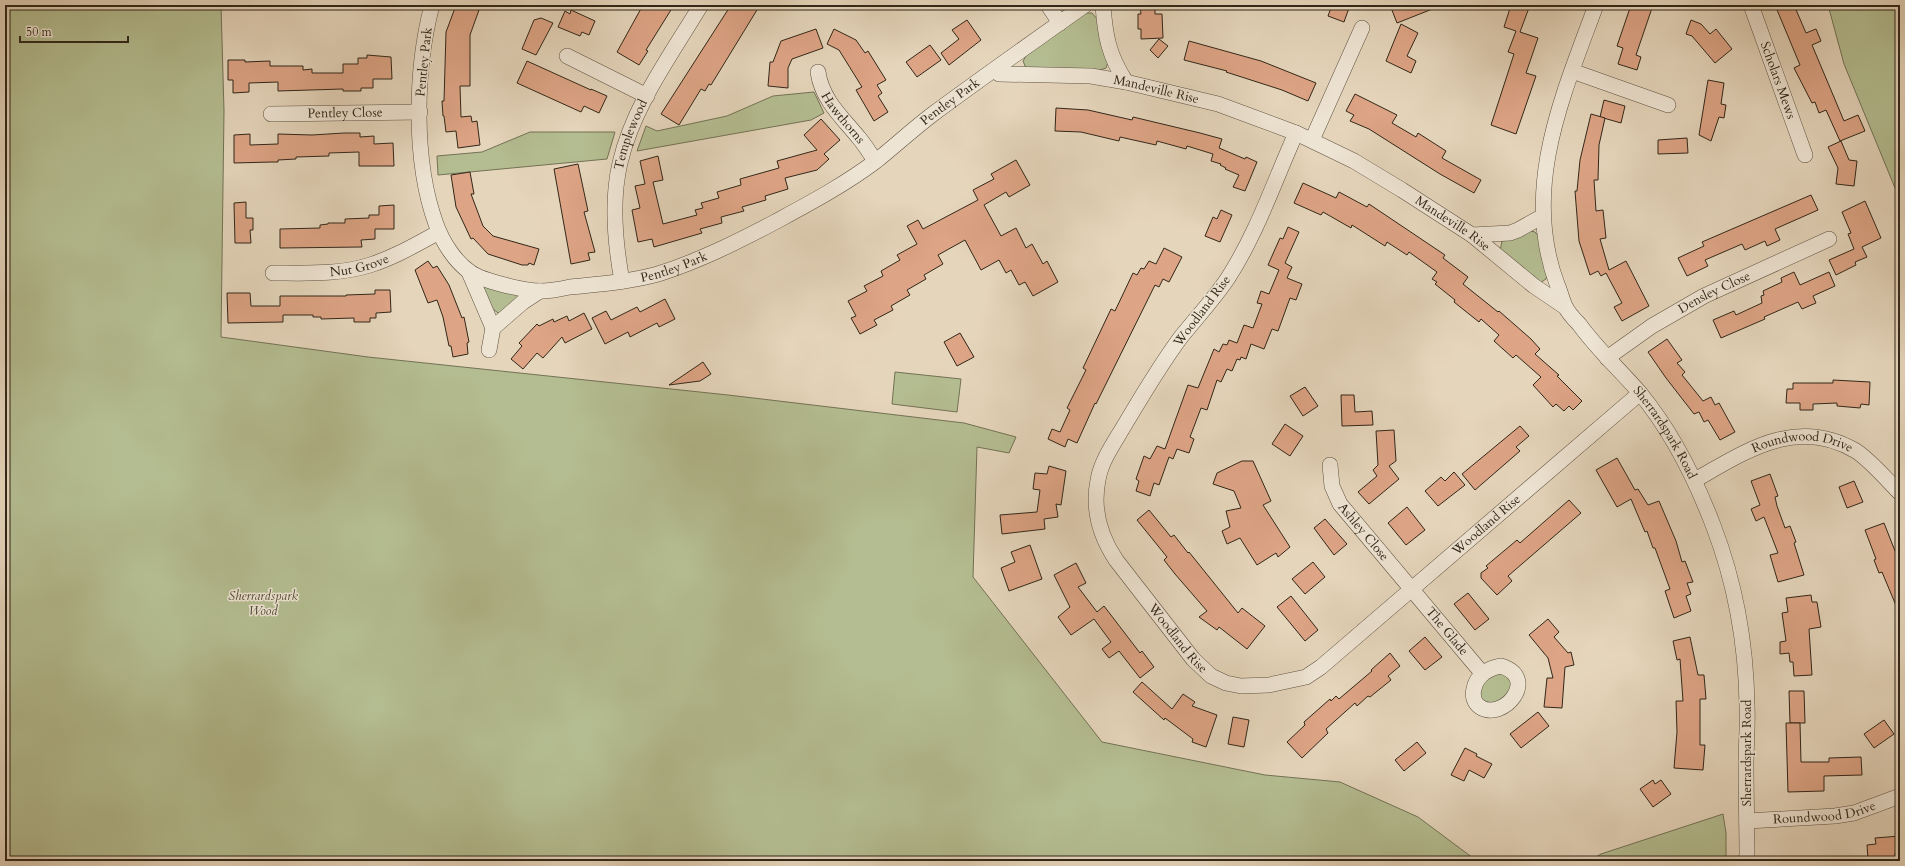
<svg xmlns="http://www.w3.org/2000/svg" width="1905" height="866" font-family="Cardo,serif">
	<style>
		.green { fill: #b4bd91; stroke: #727255 }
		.building { fill: #dda485; stroke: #312719 }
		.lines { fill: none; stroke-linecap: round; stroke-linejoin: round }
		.street-casing { stroke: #5e5242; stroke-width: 16 }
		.street { stroke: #eee4d3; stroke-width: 15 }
		.labels { text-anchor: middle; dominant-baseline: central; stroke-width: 3; stroke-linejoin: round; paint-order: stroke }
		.street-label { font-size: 13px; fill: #312719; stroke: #eee4d3 }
		.park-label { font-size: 13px; font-style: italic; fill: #524c37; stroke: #eee4d3 }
	</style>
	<rect width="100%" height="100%" fill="#e5d5bb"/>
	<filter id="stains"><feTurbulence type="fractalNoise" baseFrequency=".005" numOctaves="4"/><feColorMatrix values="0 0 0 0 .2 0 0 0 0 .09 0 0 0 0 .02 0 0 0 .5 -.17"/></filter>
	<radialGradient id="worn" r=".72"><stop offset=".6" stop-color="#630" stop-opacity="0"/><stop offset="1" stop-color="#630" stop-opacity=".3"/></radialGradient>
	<!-- green -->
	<g class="green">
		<polygon points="5,5 221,5 224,111 221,337 368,357 728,395 964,423 1016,437 1009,453 977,447 973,577 1102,742 1265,775 1340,782 1418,817 1477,861 5,861"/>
		<polygon points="1828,5 1900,5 1900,200 1844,64"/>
		<polygon points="1088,13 1092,13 1097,19 1108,62 1106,68 1100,70 1026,68 1023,61 1026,56 1084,14"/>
		<polygon points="814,92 824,113 811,120 637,151 646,126 657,131 727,116 773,96"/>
		<polygon points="530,132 615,132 607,159 438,175 437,156 482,152"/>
		<polygon points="1531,231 1535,232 1538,236 1547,274 1546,279 1540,283 1500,251 1502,241"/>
		<polygon points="484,287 518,294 520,296 502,312 498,313 492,308 483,288"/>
		<polygon points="895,372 961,379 957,412 892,404"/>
		<polygon points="1501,671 1514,681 1506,701 1483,704 1477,690 1485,678"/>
		<polygon points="1723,814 1726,833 1726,861 1673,860 1589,861 1601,854"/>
	</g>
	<!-- building -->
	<g class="building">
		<polygon points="460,5 466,5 479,10 470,35 470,86 460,86 461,117 471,116 472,122 477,121 480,145 458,148 456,131 446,132 444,116 443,116 442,101 444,101 446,32 455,8 459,9"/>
		<polygon points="643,5 674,5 646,50 648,51 639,65 617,52"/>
		<polygon points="731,5 760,5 711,85 709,84 705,91 701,89 679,125 661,114"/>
		<polygon points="1140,5 1155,5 1155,14 1162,14 1163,38 1141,39 1141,29 1138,29 1138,14 1141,14"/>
		<polygon points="1332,5 1350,5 1344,22 1328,16"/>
		<polygon points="1390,5 1439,5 1440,6 1397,23"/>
		<polygon points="1511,5 1530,5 1520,32 1538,38 1526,73 1536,76 1516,134 1491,125 1514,54 1508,52 1516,31 1504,27"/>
		<polygon points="1631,5 1653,5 1636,55 1641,57 1637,70 1618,64 1623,48 1617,46"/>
		<polygon points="1775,5 1794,5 1806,33 1816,29 1821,41 1812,45 1844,121 1858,115 1865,131 1840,141 1826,110 1819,113 1815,102 1812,103 1794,68 1800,65"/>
		<polygon points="571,10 595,21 589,35 582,32 580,36 558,27 565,11 570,14"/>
		<polygon points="541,18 553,23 536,55 522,49 534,20"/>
		<polygon points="967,20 981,40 949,65 941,53 959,39 952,30"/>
		<polygon points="1691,20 1701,24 1710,34 1716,29 1732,49 1715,63 1692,36 1686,34"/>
		<polygon points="1401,24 1418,33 1407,56 1416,61 1411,73 1386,61"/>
		<polygon points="816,29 823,48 792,59 788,68 788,88 768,86 770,62 773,62 781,41"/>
		<polygon points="834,29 856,40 865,53 868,51 886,80 877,85 882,93 878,96 888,112 874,121 856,90 862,87 839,50 827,44"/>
		<polygon points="1159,39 1168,46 1158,58 1150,50"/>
		<polygon points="1189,41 1261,61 1316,83 1308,101 1282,90 1226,72 1227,71 1184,60"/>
		<polygon points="930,45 941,60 917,77 906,62"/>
		<polygon points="367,55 391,57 392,79 373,79 373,88 361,88 361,91 343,91 343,89 278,91 278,82 249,83 249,92 233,93 233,80 228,80 228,60 245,60 245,62 270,61 270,66 303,66 303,70 312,69 312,73 343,73 343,64 358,64 358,58 367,58"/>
		<polygon points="527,61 591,90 591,89 607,96 599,113 584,106 581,112 517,83"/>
		<polygon points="1708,80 1724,83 1721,104 1726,105 1724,118 1719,117 1711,141 1699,135"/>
		<polygon points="1355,94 1397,115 1392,123 1416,137 1418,133 1446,151 1442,158 1481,180 1474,193 1440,174 1369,129 1350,121 1354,115 1346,111"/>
		<polygon points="1604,100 1625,106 1621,123 1600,117"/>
		<polygon points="1056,108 1088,110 1132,120 1133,117 1200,133 1222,139 1219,148 1245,159 1246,157 1257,162 1245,191 1233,187 1239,175 1225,169 1226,168 1220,165 1221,164 1211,161 1213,154 1187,146 1186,149 1157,141 1156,145 1120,137 1119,141 1081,132 1055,131"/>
		<polygon points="1591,114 1605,118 1599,145 1598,180 1594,180 1596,211 1603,210 1606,238 1600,239 1609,270 1626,261 1649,306 1622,321 1614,307 1622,303 1606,273 1601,276 1598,271 1590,275 1579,241 1575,191 1577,191 1580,160"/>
		<polygon points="821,119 840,140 824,154 829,159 817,170 785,178 788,189 765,196 766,200 742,207 744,211 721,217 722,223 700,229 702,233 654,247 652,239 638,242 632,210 640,208 635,186 645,184 640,161 658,156 663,180 653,182 663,224 697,215 695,210 703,208 701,203 719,198 717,192 741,185 740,179 779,168 777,161 817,150 804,135"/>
		<polygon points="344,133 360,133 360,137 374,136 374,144 393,143 394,166 359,166 359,152 329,153 329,156 296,157 296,159 278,160 278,162 272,162 234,163 234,135 250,134 250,145 278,144 278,134 312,135"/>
		<polygon points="1687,138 1688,153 1658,154 1658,140"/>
		<polygon points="1841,141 1849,160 1857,161 1854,186 1836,184 1838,168 1828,147"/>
		<polygon points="1016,160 1030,185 1009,197 1006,192 984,205 1001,236 1016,228 1026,248 1032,244 1043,264 1047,261 1058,282 1033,296 1025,282 1019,285 1011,270 1006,273 999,260 981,270 965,240 938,255 943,264 924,275 926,279 907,290 910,295 891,306 893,310 874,320 877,325 860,334 851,318 856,316 848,301 867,291 864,286 883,276 881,271 900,260 897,255 917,244 907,226 918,220 923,229 978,200 973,190 994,179 991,174"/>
		<polygon points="578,164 588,211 584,212 595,252 588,253 590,260 571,264 554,169"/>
		<polygon points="470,172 474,194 471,194 483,226 493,236 539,249 534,265 529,263 528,265 522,265 488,254 473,238 471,239 456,207 451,175"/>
		<polygon points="1303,183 1336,198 1339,192 1367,207 1369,204 1445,255 1443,258 1468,277 1463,284 1498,312 1499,311 1531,339 1540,349 1535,354 1559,375 1557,376 1582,401 1573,410 1569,406 1564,411 1556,404 1553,407 1533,385 1541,377 1516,355 1513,358 1494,341 1499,335 1481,319 1479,322 1454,302 1455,300 1435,284 1437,282 1432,279 1437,272 1409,252 1407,255 1387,242 1385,246 1352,225 1351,228 1323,212 1321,215 1294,203"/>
		<polygon points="1811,195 1818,210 1775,229 1780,240 1767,246 1765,241 1745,250 1742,244 1705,260 1708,266 1687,276 1678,258 1704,246 1702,242"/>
		<polygon points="1865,201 1881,238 1862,247 1867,257 1855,262 1856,265 1836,275 1829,260 1854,249 1848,234 1851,233 1842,212"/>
		<polygon points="246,202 246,218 253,218 253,230 250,230 251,243 235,243 234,203"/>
		<polygon points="394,205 394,229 375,229 375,239 361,240 362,247 280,248 280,229 320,228 320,225 328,224 328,223 345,223 345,219 369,218 369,215 379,215 379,206"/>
		<polygon points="1221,210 1232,215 1220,242 1205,236 1213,217 1217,219"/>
		<polygon points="1288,227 1299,232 1285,263 1292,267 1287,278 1302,284 1296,300 1290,298 1278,331 1272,329 1264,349 1251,344 1246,359 1241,357 1240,360 1237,359 1232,371 1227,369 1221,382 1217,380 1207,410 1201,408 1190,437 1194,439 1189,453 1177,449 1173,459 1169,457 1159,485 1154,483 1150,496 1136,491 1139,481 1136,479 1144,456 1150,459 1157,446 1165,449 1188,385 1198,388 1214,349 1219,352 1223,344 1227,345 1229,340 1237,343 1244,325 1253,328 1262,304 1257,303 1261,291 1269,294 1279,270 1268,265 1280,238 1283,239"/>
		<polygon points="1164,248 1182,257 1169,282 1163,279 1159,287 1155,285 1096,404 1095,403 1077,443 1068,439 1065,447 1048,439 1052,429 1060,432 1070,410 1067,408 1086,370 1083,368 1111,309 1115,311 1133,273 1137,275 1141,268 1144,269 1149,261 1156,264"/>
		<polygon points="428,261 433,268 437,266 449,285 462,318 464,317 469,342 467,343 468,354 453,357 451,346 449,346 443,317 437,300 428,303 415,270"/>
		<polygon points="1794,272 1800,285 1829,272 1835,286 1813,296 1816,303 1802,309 1798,302 1764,317 1765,319 1721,338 1713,320 1734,311 1736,315 1762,303 1761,296 1764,295 1763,291 1782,282 1781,278"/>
		<polygon points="375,290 390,290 391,312 376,313 376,318 370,318 370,322 354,322 354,318 321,319 321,317 313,317 313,315 283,315 283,322 228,323 227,293 250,293 251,306 280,306 280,296 346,296 346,295 375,294"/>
		<polygon points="665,299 675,319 659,327 657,323 630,337 628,332 605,344 592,318 606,311 611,320 637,307 640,312"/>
		<polygon points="584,313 592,329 565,343 562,337 543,358 537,353 523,369 511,359 522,346 519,343 537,324 539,326 553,319 554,322 567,316 569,321"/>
		<polygon points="960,333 974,357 957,366 944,342"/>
		<polygon points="1667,339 1682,360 1677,363 1685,372 1682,375 1703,401 1711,397 1715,405 1719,403 1735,432 1720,440 1708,420 1704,422 1699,412 1694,414 1666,378 1648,352"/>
		<polygon points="703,362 711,374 700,381 669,385"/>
		<polygon points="1833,380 1870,382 1869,405 1861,404 1860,408 1837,406 1837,403 1813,404 1813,410 1800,410 1800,403 1786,403 1787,389 1793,389 1793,383 1833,383"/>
		<polygon points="1305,387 1318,406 1303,416 1290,396"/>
		<polygon points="1341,395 1354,395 1355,412 1372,411 1373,425 1342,426"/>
		<polygon points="1285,424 1303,436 1290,456 1272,444"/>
		<polygon points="1520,426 1529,436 1516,447 1520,451 1475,490 1462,474"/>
		<polygon points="1394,430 1396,461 1389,466 1399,479 1369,504 1358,492 1377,476 1373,470 1378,465 1376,431"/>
		<polygon points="1617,458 1635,490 1638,489 1648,505 1659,501 1676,541 1682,562 1685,561 1693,582 1687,583 1691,594 1686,596 1691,611 1674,618 1665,591 1670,589 1655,548 1653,548 1647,531 1645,532 1631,499 1617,507 1596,470"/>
		<polygon points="1242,461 1253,461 1271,501 1263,505 1290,547 1278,557 1276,553 1257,565 1240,538 1227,544 1222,531 1230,527 1226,511 1241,508 1234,491 1213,484 1217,473"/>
		<polygon points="1049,466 1066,471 1061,505 1056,504 1058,517 1044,519 1045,529 1002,534 1000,515 1037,512 1040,490 1033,489 1035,473 1047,474"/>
		<polygon points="1454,472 1465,485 1438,506 1425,491 1441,477 1445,481"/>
		<polygon points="1770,474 1778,496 1775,497 1777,506 1785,528 1790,526 1796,542 1794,543 1804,575 1778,582 1770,555 1778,553 1764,517 1756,521 1751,509 1760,505 1751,481"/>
		<polygon points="1854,481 1863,502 1847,508 1839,487"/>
		<polygon points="1569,500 1581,513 1508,576 1512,581 1497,595 1481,578 1481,573 1488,568 1486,566 1517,540 1520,543"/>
		<polygon points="1407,507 1425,530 1406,545 1388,523"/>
		<polygon points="1149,510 1171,537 1174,535 1188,553 1189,552 1238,613 1242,608 1265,626 1247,649 1219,627 1217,630 1199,617 1207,611 1175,574 1164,560 1167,557 1137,520"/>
		<polygon points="1325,519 1347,544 1334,555 1314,528"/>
		<polygon points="1884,523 1895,551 1900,549 1900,615 1882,572 1879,573 1874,560 1876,559 1865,530"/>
		<polygon points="1030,545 1042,579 1009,591 1001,568 1015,562 1011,552"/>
		<polygon points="1313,562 1325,577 1305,594 1292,579"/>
		<polygon points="1076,563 1086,583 1078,587 1097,612 1104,606 1140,653 1142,651 1154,667 1140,678 1119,651 1109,658 1102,649 1111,642 1094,619 1071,635 1058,617 1070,607 1054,575"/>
		<polygon points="1468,593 1489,619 1475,630 1454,604"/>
		<polygon points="1811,595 1812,602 1817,602 1821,627 1809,629 1812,675 1794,676 1793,662 1790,662 1789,653 1780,654 1780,642 1786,641 1782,613 1788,612 1786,598"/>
		<polygon points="1291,596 1318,630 1305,641 1277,607"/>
		<polygon points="1548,619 1559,632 1554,637 1568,653 1571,652 1574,665 1565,667 1562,708 1544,707 1547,678 1553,678 1548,658 1529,635"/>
		<polygon points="1425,637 1442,657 1425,670 1409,651"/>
		<polygon points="1690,637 1698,675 1704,675 1706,699 1700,699 1700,745 1705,745 1703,770 1674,768 1677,732 1676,701 1683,701 1680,659 1677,660 1673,641"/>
		<polygon points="1390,653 1400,666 1388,676 1391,680 1370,697 1368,696 1357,706 1355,703 1326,729 1328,733 1302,758 1287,742 1305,725 1304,722 1330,699 1331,701 1336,696 1339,699 1372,671 1371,670"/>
		<polygon points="1142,682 1172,709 1183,694 1195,702 1192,706 1217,715 1206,747 1192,742 1193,739 1165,718 1164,720 1133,692"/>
		<polygon points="1789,691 1804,691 1805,723 1790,723"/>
		<polygon points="1538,712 1549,726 1521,748 1510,734"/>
		<polygon points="1233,717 1249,720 1244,747 1228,744"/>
		<polygon points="1884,720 1894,734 1874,748 1864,734"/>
		<polygon points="1786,723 1800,723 1801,762 1829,762 1829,758 1861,757 1862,775 1824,776 1824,791 1788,792"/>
		<polygon points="1417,742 1426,753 1404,771 1395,760"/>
		<polygon points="1465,748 1477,754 1476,756 1492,764 1484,778 1469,770 1464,781 1451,775"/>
		<polygon points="1653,780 1655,784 1661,780 1671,794 1653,807 1640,789"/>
		<polygon points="1900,836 1900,853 1895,853 1895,857 1868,860 1867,845 1876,844 1875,838"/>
	</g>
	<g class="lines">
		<!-- street casing -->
		<g class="street-casing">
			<g id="street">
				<path id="s1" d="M432,5C415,70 413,161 436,224C442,241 455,262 470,272C482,281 525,291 541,291C550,291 561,289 570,287C599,284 629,282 658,274C699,261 737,242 775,222C810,203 844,185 876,161C895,146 913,129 933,114C983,77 1034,41 1085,5"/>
				<polyline points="1048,5 1060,23"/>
				<path d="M1103,5C1105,36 1109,56 1126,82"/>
				<path id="s2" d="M1596,5C1563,95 1521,188 1557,284C1560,291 1562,299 1565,306C1568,313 1574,319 1579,324C1597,349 1620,370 1640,393C1672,432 1695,478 1713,525C1735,582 1746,643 1747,705C1748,725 1746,745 1746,764C1746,795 1747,826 1747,856L1745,861"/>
				<path id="s3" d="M1751,5L1805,155"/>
				<polyline points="567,56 647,96"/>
				<path id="s4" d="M994,70L999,74L1091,76L1126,82L1218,104L1296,133L1354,161L1402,190L1472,235L1534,286L1565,307"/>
				<polyline points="1572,71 1668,105"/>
				<path id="s5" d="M818,72C822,100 842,117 859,138C865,145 870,153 875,161"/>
				<path id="s6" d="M271,114L420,112"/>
				<path id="s7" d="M1296,133C1274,182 1257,233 1228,278C1214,299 1197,317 1181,337C1160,365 1142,396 1124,426C1114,443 1101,461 1098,480C1092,510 1100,536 1116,560L1193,659L1211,676L1226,683L1241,686L1269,685L1306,677L1321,667L1640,393"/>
				<polyline points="1312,140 1362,28"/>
				<polyline points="1472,235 1510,233 1518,230 1543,216"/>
				<polyline points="469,272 493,328"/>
				<path id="s8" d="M273,273C305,273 339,275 370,265C395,257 417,244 439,232"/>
				<path id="s9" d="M622,281C615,243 611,201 620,163C633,106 671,55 701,5"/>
				<polyline points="489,350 493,328 523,302 540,291"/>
				<path id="s10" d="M1607,358L1652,326L1704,296L1829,239"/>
				<path id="s11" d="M1330,465L1332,486L1340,504L1482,673"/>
				<path id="s12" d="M1695,480C1746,451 1797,416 1856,451C1870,460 1888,481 1900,493"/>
				<path d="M1501,666C1540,678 1503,722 1480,707C1468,699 1474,680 1484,673C1489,669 1494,667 1501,666Z"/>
				<path id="s13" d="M1747,821L1835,816L1854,813L1900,796"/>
			</g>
		</g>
		<!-- street -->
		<use href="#street" class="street"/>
	</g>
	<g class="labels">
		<!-- street labels -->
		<g class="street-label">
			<text transform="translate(424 62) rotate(-84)">Pentley Park</text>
			<text stroke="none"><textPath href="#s3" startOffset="80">Scholars Mews</textPath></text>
			<text stroke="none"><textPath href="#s4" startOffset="165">Mandeville Rise</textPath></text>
			<text stroke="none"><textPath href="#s1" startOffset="815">Pentley Park</textPath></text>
			<text stroke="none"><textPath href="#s6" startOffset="74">Pentley Close</textPath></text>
			<text stroke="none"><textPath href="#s5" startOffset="53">Hawthorns</textPath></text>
			<text stroke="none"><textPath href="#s9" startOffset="149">Templewood</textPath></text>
			<text stroke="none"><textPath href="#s4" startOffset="493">Mandeville Rise</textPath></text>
			<text stroke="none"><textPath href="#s8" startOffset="87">Nut Grove</textPath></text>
			<text stroke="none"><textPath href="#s1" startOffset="491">Pentley Park</textPath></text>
			<text stroke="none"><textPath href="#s10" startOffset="126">Densley Close</textPath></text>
			<text transform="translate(1202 311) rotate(-53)">Woodland Rise</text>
			<text stroke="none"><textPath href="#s2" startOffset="474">Sherrardspark Road</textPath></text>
			<text stroke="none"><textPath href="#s12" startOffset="117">Roundwood Drive</textPath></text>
			<text stroke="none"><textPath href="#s7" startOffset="970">Woodland Rise</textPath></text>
			<text stroke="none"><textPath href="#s11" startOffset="77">Ashley Close</textPath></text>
			<text stroke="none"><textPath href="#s11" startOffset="207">The Glade</textPath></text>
			<text stroke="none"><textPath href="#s7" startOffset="586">Woodland Rise</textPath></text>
			<text transform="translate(1747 753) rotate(-90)">Sherrardspark Road</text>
			<text stroke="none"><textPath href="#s13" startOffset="78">Roundwood Drive</textPath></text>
		</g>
		<!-- park labels -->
		<g class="park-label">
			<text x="263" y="596">Sherrardspark<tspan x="263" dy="15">Wood</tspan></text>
		</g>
	</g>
	<!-- margin -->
	<rect width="1905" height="866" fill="none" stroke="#e5d5bb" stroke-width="20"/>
	<rect x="6" y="6" width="1893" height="854" fill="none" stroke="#312719" stroke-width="2"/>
	<rect x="10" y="10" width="1885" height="846" fill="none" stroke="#312719"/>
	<!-- scale -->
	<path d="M20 36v6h108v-6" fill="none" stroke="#312719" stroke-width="2"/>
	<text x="26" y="36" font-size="12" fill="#312719" stroke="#eee4d3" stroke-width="3" paint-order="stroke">50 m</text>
	<rect width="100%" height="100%" filter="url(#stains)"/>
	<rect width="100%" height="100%" fill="url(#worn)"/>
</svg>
